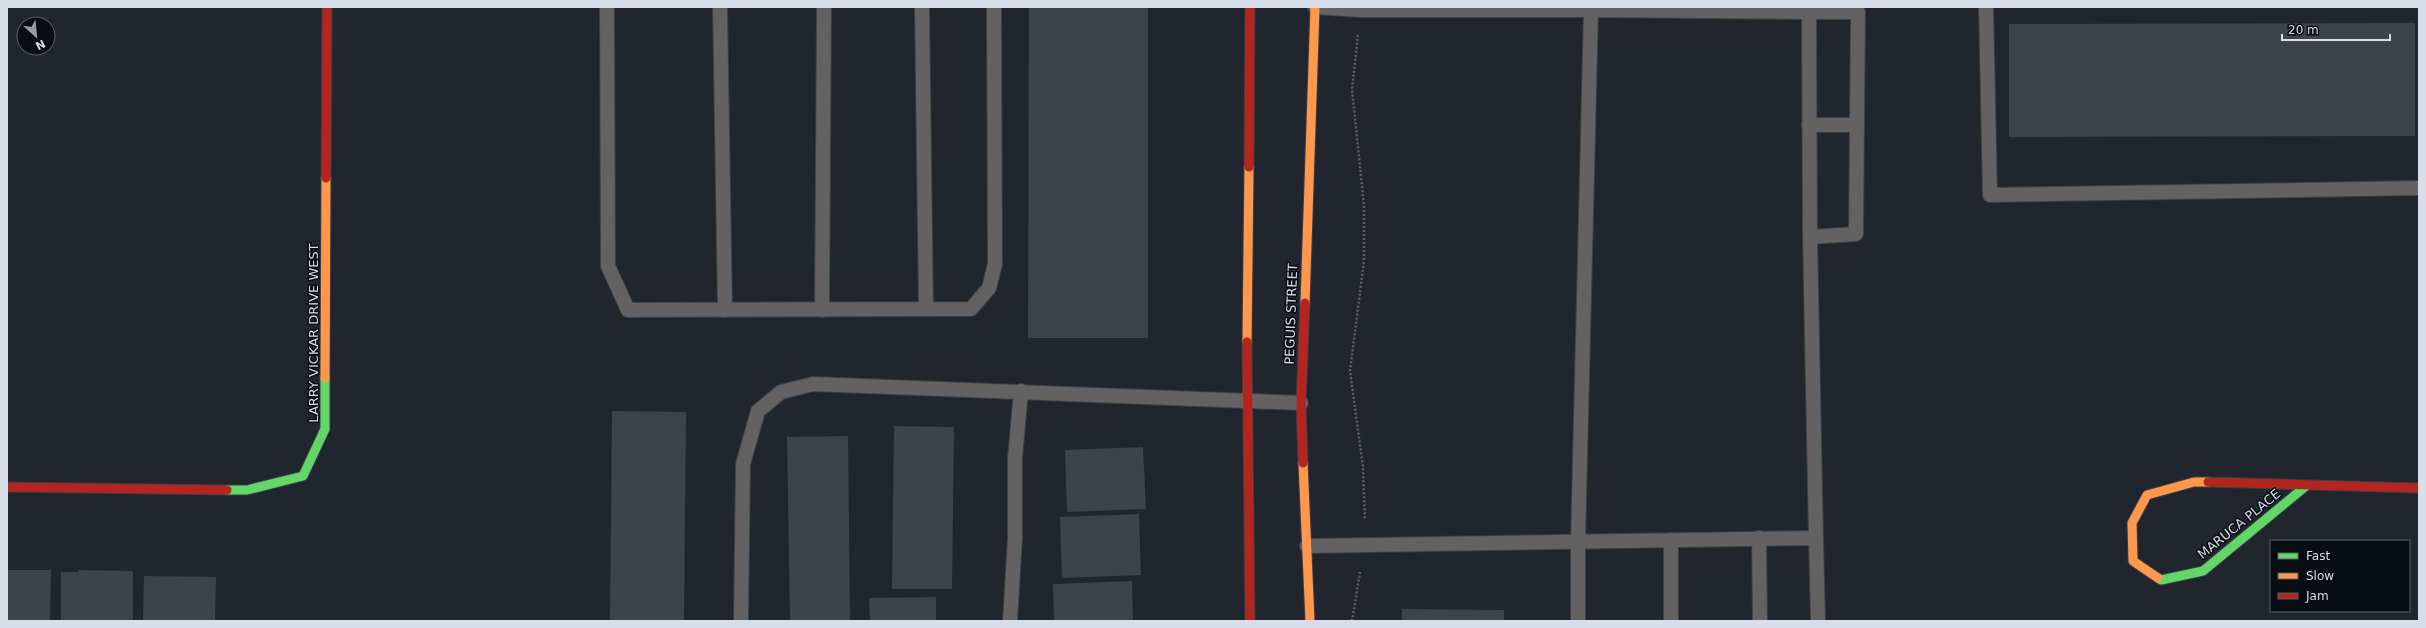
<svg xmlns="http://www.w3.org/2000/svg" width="2426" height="628" font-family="'DejaVu Sans',sans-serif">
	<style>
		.building { fill: #3e424a }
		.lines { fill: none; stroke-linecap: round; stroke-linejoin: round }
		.lane-casing { stroke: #3a4047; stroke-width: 16 }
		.fast-casing { stroke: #3a4047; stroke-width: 11 }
		.slow-casing { stroke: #3a4047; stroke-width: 11 }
		.jam-casing { stroke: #3a4047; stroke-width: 11 }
		.path { stroke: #616064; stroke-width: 2.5; stroke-dasharray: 2 2; stroke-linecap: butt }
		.lane { stroke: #646162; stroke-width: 14 }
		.fast { stroke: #63d668; stroke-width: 9 }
		.slow { stroke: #ff974d; stroke-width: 9 }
		.jam { stroke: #b3261e; stroke-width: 9 }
		.labels { text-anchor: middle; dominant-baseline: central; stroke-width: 3; stroke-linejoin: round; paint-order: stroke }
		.street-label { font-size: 13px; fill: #d7dee9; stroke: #080d14 }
	</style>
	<rect width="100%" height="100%" fill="#20252e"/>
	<!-- building -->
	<g class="building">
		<polygon points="1029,7 1148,7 1148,338 1028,338"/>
		<polygon points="2415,23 2415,136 2009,137 2009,24"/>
		<polygon points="612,411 686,412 684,621 610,621"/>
		<polygon points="894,426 954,427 952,589 892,589"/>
		<polygon points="848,436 850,621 790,621 787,437"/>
		<polygon points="1143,447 1146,509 1067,512 1065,450"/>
		<polygon points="1139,514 1141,575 1062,578 1060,517"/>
		<polygon points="7,570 51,570 50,621 7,621"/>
		<polygon points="79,570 133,571 133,621 61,621 61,572 79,572"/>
		<polygon points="144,576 216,577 215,621 143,621"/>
		<polygon points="1132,581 1133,621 1054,621 1053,584"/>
		<polygon points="936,597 936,621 870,621 869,598"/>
		<polygon points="1402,609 1504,610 1504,621 1402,621"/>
	</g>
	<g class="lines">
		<!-- lane casing -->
		<g class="lane-casing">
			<g id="lane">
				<polyline points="607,7 608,266 628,310 971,309 989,288 995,264 994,7"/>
				<polyline points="720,7 725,310"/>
				<polyline points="922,7 926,308"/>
				<polyline points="1315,7 1360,10 1591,10"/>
				<polyline points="1986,7 1990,195 2419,188"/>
				<polyline points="1809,12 1858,12 1856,234 1810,237"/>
				<polyline points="1809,125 1857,125"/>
				<polyline points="822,310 824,7"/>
				<polyline points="1759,538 1760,621"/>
				<polyline points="1307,546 1816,538 1818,621"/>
				<polyline points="741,621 743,464 758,411 781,392 813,384 1301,403"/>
				<polyline points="1010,621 1015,538 1015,458 1021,391"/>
				<polyline points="1578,621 1578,541 1591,10 1809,12 1810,237 1816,538"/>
				<polyline points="1671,621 1671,540"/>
			</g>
		</g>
		<!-- fast casing -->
		<g class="fast-casing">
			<g id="fast">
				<polyline points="227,490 247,490 303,476 325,429 325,378"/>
				<polyline points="2158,578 2161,580 2203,571 2306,486"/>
			</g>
		</g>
		<!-- slow casing -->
		<g class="slow-casing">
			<g id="slow">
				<polyline points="1305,303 1315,7"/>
				<polyline points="1247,342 1249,167"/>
				<polyline points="325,378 326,178"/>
				<polyline points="1303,463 1310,621"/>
				<polyline points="2158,578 2133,561 2132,523 2147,495 2194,482 2208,482"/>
			</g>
		</g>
		<!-- jam casing -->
		<g class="jam-casing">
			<g id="jam">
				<polyline points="1249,167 1250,7"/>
				<polyline points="326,178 327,7"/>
				<polyline points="1247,342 1250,621"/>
				<polyline points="1303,463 1301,403 1305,303"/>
				<polyline points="2208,482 2419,488"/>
				<polyline points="7,487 227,490"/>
			</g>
		</g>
		<!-- path -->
		<g class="path">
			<polyline points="1358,35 1352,89 1364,206 1364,261 1350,371 1363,467 1365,520"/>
			<polyline points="1352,621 1360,572"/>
		</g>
		<!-- lane -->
		<use href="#lane" class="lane"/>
		<!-- fast -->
		<use href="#fast" class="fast"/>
		<!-- slow -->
		<use href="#slow" class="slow"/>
		<!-- jam -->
		<use href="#jam" class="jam"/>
	</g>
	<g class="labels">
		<!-- street labels -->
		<g class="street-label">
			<text transform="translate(1291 314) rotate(-88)">PEGUIS STREET</text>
			<text transform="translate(313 333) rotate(-90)">LARRY VICKAR DRIVE WEST</text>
			<text transform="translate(2239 524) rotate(-39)">MARUCA PLACE</text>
		</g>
	</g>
	<!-- border -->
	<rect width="2426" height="628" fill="none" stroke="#d7dee9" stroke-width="16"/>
	<!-- legend -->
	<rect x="2270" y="540" width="140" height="72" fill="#080d14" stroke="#5b6169"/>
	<rect x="2278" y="553" width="20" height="6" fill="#63d668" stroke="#5b6169"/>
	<text x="2306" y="560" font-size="12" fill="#d7dee9">Fast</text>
	<rect x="2278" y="573" width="20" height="6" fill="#ff974d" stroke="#5b6169"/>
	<text x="2306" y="580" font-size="12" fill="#d7dee9">Slow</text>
	<rect x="2278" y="593" width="20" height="6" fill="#b3261e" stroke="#5b6169"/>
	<text x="2306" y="600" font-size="12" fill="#d7dee9">Jam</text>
	<!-- north arrow -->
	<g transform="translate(36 36) rotate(153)"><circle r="19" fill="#080d14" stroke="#5b6169"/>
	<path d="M0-3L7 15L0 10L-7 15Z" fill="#979da8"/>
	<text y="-6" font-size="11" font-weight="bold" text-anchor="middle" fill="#d7dee9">N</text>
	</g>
	<!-- scale -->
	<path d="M2282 34v6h108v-6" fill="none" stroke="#d7dee9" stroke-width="2"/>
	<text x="2288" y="34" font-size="12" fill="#d7dee9" stroke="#080d14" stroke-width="3" paint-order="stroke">20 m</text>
</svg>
